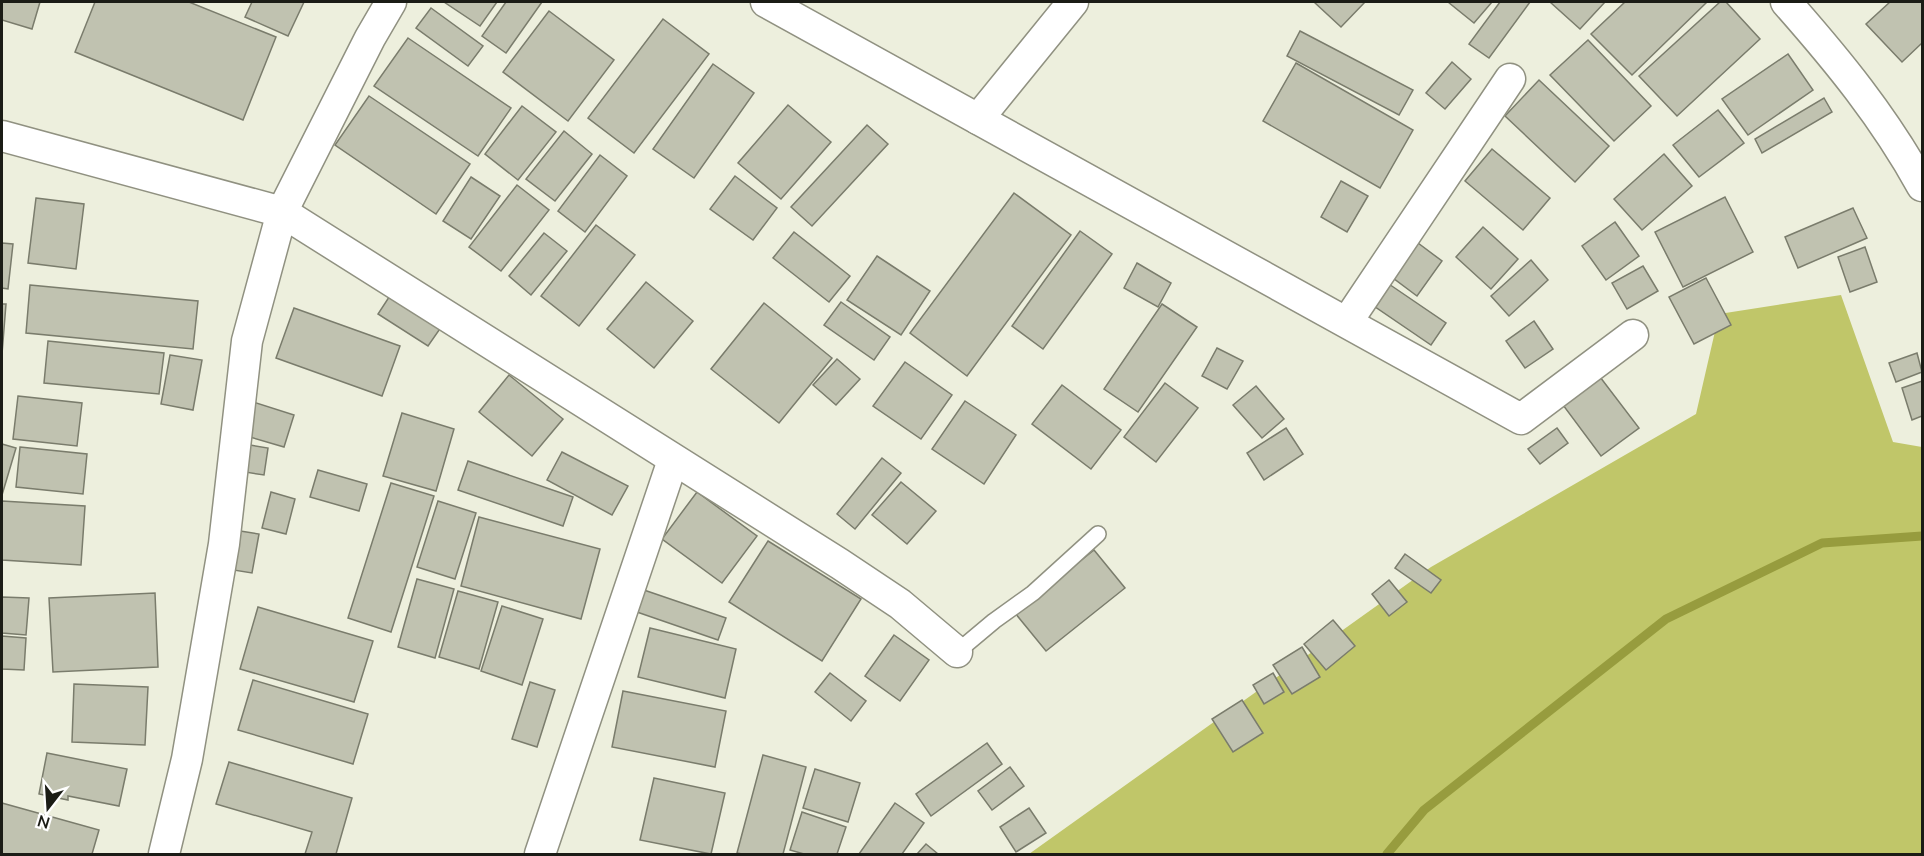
<svg xmlns="http://www.w3.org/2000/svg" width="1924" height="856" font-family="'Nunito Sans',sans-serif">
	<style>
		.forest { fill: #c0c669 }
		.lines { fill: none; stroke-linecap: round; stroke-linejoin: round }
		.stream { stroke: #979c3e; stroke-width: 9 }
		.building { fill: #c0c2b0; stroke: #7a7c6c; stroke-width: 1.5 }
		.lane-casing { stroke: #909181; stroke-width: 18 }
		.street-casing { stroke: #909181; stroke-width: 33 }
		.lane { stroke: #fff; stroke-width: 15 }
		.street { stroke: #fff; stroke-width: 30 }
	</style>
	<rect width="100%" height="100%" fill="#edefdd"/>
	<!-- forest -->
	<polygon class="forest" points="1841,295 1893,442 1922,447 1922,854 1029,854 1431,567 1696,414 1719,314"/>
	<g class="lines">
		<!-- stream -->
		<polyline class="stream" points="1387,854 1424,810 1666,619 1822,543 1922,536"/>
	</g>
	<!-- building -->
	<g class="building">
		<polygon points="2,2 40,2 32,29 2,20"/>
		<polygon points="95,2 189,2 276,37 243,120 75,52"/>
		<polygon points="252,2 304,2 288,36 245,17"/>
		<polygon points="444,2 497,2 480,26"/>
		<polygon points="506,2 542,2 506,53 482,36"/>
		<polygon points="1314,2 1365,2 1341,27"/>
		<polygon points="1448,2 1492,2 1474,23"/>
		<polygon points="1500,2 1530,2 1489,58 1469,44"/>
		<polygon points="1550,2 1605,2 1580,29"/>
		<polygon points="1625,2 1707,2 1632,75 1591,34"/>
		<polygon points="1720,2 1726,2 1760,39 1677,116 1639,76"/>
		<polygon points="1890,2 1922,2 1922,43 1902,62 1866,24"/>
		<polygon points="431,8 483,46 468,66 416,28"/>
		<polygon points="549,11 614,60 568,121 503,72"/>
		<polygon points="663,19 709,54 634,153 588,118"/>
		<polygon points="1300,31 1413,90 1399,115 1287,56"/>
		<polygon points="408,38 511,108 478,156 374,86"/>
		<polygon points="1588,40 1651,106 1614,141 1550,75"/>
		<polygon points="1788,54 1813,90 1748,135 1722,99"/>
		<polygon points="1452,62 1471,79 1445,109 1426,93"/>
		<polygon points="1296,63 1413,130 1380,188 1263,121"/>
		<polygon points="713,64 754,93 694,178 653,149"/>
		<polygon points="1539,80 1609,146 1575,182 1505,116"/>
		<polygon points="369,96 470,164 436,214 335,145"/>
		<polygon points="1824,98 1832,112 1762,153 1755,139"/>
		<polygon points="788,105 831,142 781,199 738,163"/>
		<polygon points="522,106 556,132 518,180 485,154"/>
		<polygon points="1718,110 1744,143 1699,177 1673,145"/>
		<polygon points="867,125 888,144 812,226 791,207"/>
		<polygon points="564,131 592,154 555,201 526,179"/>
		<polygon points="1492,149 1550,198 1523,230 1465,181"/>
		<polygon points="1664,154 1692,186 1642,230 1614,199"/>
		<polygon points="600,155 627,176 585,232 558,211"/>
		<polygon points="735,176 777,208 753,240 710,209"/>
		<polygon points="471,177 500,196 471,239 443,221"/>
		<polygon points="1341,181 1368,196 1347,232 1321,217"/>
		<polygon points="517,185 549,210 501,271 469,247"/>
		<polygon points="1014,193 1071,235 967,376 910,333"/>
		<polygon points="1725,197 1753,252 1683,287 1655,232"/>
		<polygon points="36,198 84,204 76,269 28,263"/>
		<polygon points="1853,208 1867,238 1798,268 1785,237"/>
		<polygon points="1615,222 1639,256 1606,280 1582,246"/>
		<polygon points="596,225 635,255 579,326 541,296"/>
		<polygon points="1483,227 1518,259 1491,289 1456,257"/>
		<polygon points="1080,231 1112,254 1043,349 1012,326"/>
		<polygon points="794,232 850,276 829,302 773,258"/>
		<polygon points="544,233 567,251 531,295 509,276"/>
		<polygon points="1414,240 1442,261 1417,296 1389,275"/>
		<polygon points="2,243 13,244 8,289 2,288"/>
		<polygon points="1865,247 1877,282 1850,292 1838,257"/>
		<polygon points="877,256 930,291 901,335 847,300"/>
		<polygon points="1531,260 1548,280 1509,316 1491,296"/>
		<polygon points="1137,263 1171,283 1158,307 1124,288"/>
		<polygon points="1643,266 1658,291 1627,309 1612,283"/>
		<polygon points="1706,278 1731,325 1694,344 1669,297"/>
		<polygon points="1383,280 1446,323 1431,345 1368,302"/>
		<polygon points="646,282 693,321 654,368 607,329"/>
		<polygon points="30,285 198,301 193,349 26,333"/>
		<polygon points="393,291 444,323 428,346 378,314"/>
		<polygon points="841,302 890,337 874,360 824,325"/>
		<polygon points="764,303 832,358 779,423 711,369"/>
		<polygon points="2,304 6,304 2,354"/>
		<polygon points="1162,304 1197,327 1138,412 1104,389"/>
		<polygon points="294,308 400,346 382,396 276,358"/>
		<polygon points="1534,321 1553,349 1525,368 1506,341"/>
		<polygon points="48,341 164,353 159,394 44,383"/>
		<polygon points="1217,348 1243,361 1227,389 1202,376"/>
		<polygon points="1917,353 1922,372 1896,382 1889,363"/>
		<polygon points="170,355 202,360 193,410 161,404"/>
		<polygon points="837,359 860,379 836,405 813,385"/>
		<polygon points="905,362 952,395 921,439 873,406"/>
		<polygon points="1597,373 1639,428 1601,456 1560,401"/>
		<polygon points="509,375 563,419 532,456 479,412"/>
		<polygon points="1922,381 1922,416 1912,420 1902,388"/>
		<polygon points="1165,383 1198,408 1156,462 1124,437"/>
		<polygon points="1062,385 1121,430 1091,469 1032,424"/>
		<polygon points="1256,386 1284,419 1262,438 1233,405"/>
		<polygon points="18,396 82,403 77,446 13,439"/>
		<polygon points="965,401 1016,435 984,484 932,449"/>
		<polygon points="253,402 294,415 284,447 243,435"/>
		<polygon points="402,413 454,429 436,491 383,476"/>
		<polygon points="1286,428 1303,454 1264,480 1247,453"/>
		<polygon points="1557,428 1568,443 1540,464 1528,449"/>
		<polygon points="2,444 16,448 2,495"/>
		<polygon points="244,444 268,448 264,475 239,471"/>
		<polygon points="20,447 87,454 83,494 16,487"/>
		<polygon points="562,452 628,486 612,515 547,480"/>
		<polygon points="882,458 901,473 855,529 837,514"/>
		<polygon points="468,461 573,497 563,526 458,490"/>
		<polygon points="318,470 367,484 359,511 310,497"/>
		<polygon points="901,482 936,511 907,544 872,515"/>
		<polygon points="391,483 434,496 391,632 348,618"/>
		<polygon points="271,492 295,499 286,534 262,528"/>
		<polygon points="697,492 757,536 722,583 662,539"/>
		<polygon points="2,501 85,506 81,565 2,560"/>
		<polygon points="438,501 476,513 455,579 417,567"/>
		<polygon points="479,517 600,549 581,619 461,586"/>
		<polygon points="234,530 259,534 252,573 227,569"/>
		<polygon points="768,541 861,599 822,661 729,602"/>
		<polygon points="1094,550 1125,588 1046,651 1015,613"/>
		<polygon points="1405,554 1441,580 1431,593 1395,568"/>
		<polygon points="417,579 454,589 435,658 398,647"/>
		<polygon points="1389,580 1407,602 1389,616 1372,594"/>
		<polygon points="641,589 726,618 718,640 634,611"/>
		<polygon points="458,591 498,602 479,669 439,657"/>
		<polygon points="155,593 158,667 53,672 49,598"/>
		<polygon points="2,597 29,598 26,635 2,633"/>
		<polygon points="502,606 543,619 522,685 481,671"/>
		<polygon points="258,607 373,641 354,702 240,669"/>
		<polygon points="1333,620 1355,646 1326,670 1304,644"/>
		<polygon points="650,628 736,649 725,698 638,677"/>
		<polygon points="894,635 929,660 900,701 865,676"/>
		<polygon points="2,636 26,638 24,670 2,669"/>
		<polygon points="1302,647 1320,677 1292,694 1273,665"/>
		<polygon points="830,673 866,701 851,721 815,692"/>
		<polygon points="1273,673 1284,692 1264,704 1253,685"/>
		<polygon points="253,680 368,714 353,764 238,730"/>
		<polygon points="530,682 555,690 537,747 512,739"/>
		<polygon points="74,684 148,687 145,745 72,742"/>
		<polygon points="623,691 726,711 715,767 612,747"/>
		<polygon points="1242,700 1263,733 1233,752 1212,719"/>
		<polygon points="987,743 1002,764 931,816 916,794"/>
		<polygon points="47,753 127,769 119,806 68,796 68,800 39,794"/>
		<polygon points="763,755 806,767 783,854 742,854 737,853"/>
		<polygon points="229,762 352,798 336,854 305,854 312,832 216,804"/>
		<polygon points="1010,767 1024,786 992,810 978,791"/>
		<polygon points="815,769 860,783 848,822 803,808"/>
		<polygon points="654,778 725,793 711,854 640,840"/>
		<polygon points="2,803 99,830 92,854 2,854"/>
		<polygon points="895,803 924,823 902,854 859,854"/>
		<polygon points="1029,808 1046,833 1016,852 1000,827"/>
		<polygon points="802,812 846,827 837,854 804,854 790,850"/>
		<polygon points="926,844 938,854 917,854"/>
	</g>
	<g class="lines">
		<!-- lane casing -->
		<g class="lane-casing">
			<polyline id="lane" points="957,652 994,621 1033,593 1098,534"/>
		</g>
		<!-- street casing -->
		<g class="street-casing">
			<g id="street">
				<polyline points="766,2 1521,419 1633,335"/>
				<path d="M1786,2C1838,61 1884,117 1922,186"/>
				<polyline points="978,119 1073,2"/>
				<polyline points="2,136 282,212 840,564 900,604 957,652"/>
				<polyline points="1347,322 1510,79"/>
				<polyline points="164,854 187,759 224,544 247,341 282,212 370,38 391,2"/>
				<polyline points="540,854 673,460"/>
			</g>
		</g>
		<!-- lane -->
		<use href="#lane" class="lane"/>
		<!-- street -->
		<use href="#street" class="street"/>
	</g>
	<!-- border -->
	<rect width="1924" height="856" fill="none" stroke="#1b1c16" stroke-width="6"/>
	<!-- north arrow -->
	<g transform="translate(48 808) rotate(197)" stroke="#ffffff" stroke-width="4.5" paint-order="stroke">
	<path d="M0-4.5L10 22L0 15L-10 22Z" fill="#1b1c16"/>
	<text y="-9" font-size="16" font-weight="bold" text-anchor="middle" fill="#1b1c16">N</text>
	</g>
</svg>
